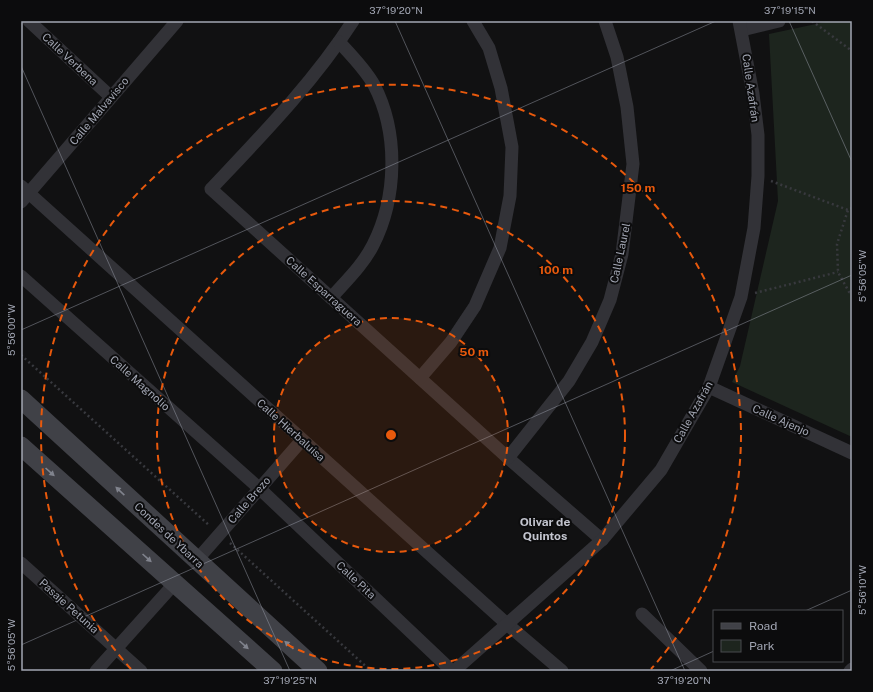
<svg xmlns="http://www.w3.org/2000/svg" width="873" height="692" font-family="'Public Sans',sans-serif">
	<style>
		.green { fill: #1d251e }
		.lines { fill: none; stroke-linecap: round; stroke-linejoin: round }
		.path { stroke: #38393e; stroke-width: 2.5; stroke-dasharray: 2 3; stroke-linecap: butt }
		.street { stroke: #323237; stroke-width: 13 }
		.secondary { stroke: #404147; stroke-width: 19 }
		.oneway { fill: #80838d }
		.ticks { fill: none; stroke: #a2a6b3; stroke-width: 1; stroke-opacity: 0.45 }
		.ring { fill: none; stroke: #e8590c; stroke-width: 2; stroke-dasharray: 7 5 }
		.labels { text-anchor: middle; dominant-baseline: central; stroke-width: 4; stroke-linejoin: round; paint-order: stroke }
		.street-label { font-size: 11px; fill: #a2a6b3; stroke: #0c0c0d }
		.neighbourhood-label { font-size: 12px; font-weight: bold; fill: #c3c5cf; stroke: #0c0c0d }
		.centre { fill: #e8590c; stroke: #0c0c0d; stroke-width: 2 }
		.ring-label { font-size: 12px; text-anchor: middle; font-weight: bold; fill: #e8590c; stroke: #0c0c0d; stroke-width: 4; stroke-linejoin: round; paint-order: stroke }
		.neatline { fill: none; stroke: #a2a6b3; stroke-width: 1.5 }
		.ticks-label { font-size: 10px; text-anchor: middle; fill: #a2a6b3 }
	</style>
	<rect width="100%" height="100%" fill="#111112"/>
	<!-- green -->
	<polygon class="green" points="830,21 852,21 852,437 732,382 740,366 778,201 769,34"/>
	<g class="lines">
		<!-- path -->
		<g class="path">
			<polyline points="812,21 852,51"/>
			<polyline points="771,181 848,210"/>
			<polyline points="852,208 848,210 837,244 838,272 849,292 852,293"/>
			<polyline points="755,293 838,272"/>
			<polyline points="21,355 210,526"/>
			<polyline points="230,543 371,671"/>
		</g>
		<!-- street -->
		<g class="street">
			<polyline points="29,21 111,97"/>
			<path d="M353,21C313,83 261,136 211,189L508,458L602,540"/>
			<polyline points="742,30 779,21"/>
			<polyline points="21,186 508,625 562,671"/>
			<polyline points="21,202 177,21"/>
			<polyline points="21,276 260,489 452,671"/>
			<path d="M331,298C346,281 363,265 373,245C397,198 399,133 374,85C365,69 352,56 339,42"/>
			<polyline points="420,378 451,342 475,306 500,248 510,196 512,147 501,88 489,48 473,21"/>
			<polyline points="709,387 852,453"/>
			<polyline points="508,458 569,381 592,342 610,300 622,254 633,164 627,107 617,57 605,21"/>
			<polyline points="196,561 302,440"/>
			<polyline points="21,563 141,671"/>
			<polyline points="642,614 701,671"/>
			<polyline points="96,671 175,583"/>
			<polyline points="454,671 602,540 661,470 709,387 741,297 754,228 758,176 758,135 753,94 739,21"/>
			<polyline points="850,671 852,669"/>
		</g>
		<!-- secondary -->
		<g class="secondary">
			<polyline points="21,399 318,671"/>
			<polyline points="21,446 273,671"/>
		</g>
	</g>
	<!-- one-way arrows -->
	<defs><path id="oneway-solid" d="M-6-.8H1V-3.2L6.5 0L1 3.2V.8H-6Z"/></defs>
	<g class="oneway">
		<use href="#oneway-solid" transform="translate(50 472) rotate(42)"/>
		<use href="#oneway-solid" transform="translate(120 491) rotate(-137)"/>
		<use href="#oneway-solid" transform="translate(147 558) rotate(42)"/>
		<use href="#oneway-solid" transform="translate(244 645) rotate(42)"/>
		<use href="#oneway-solid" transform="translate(289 645) rotate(-138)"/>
	</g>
	<!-- ticks -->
	<path class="ticks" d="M395,21L685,671M789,21L852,162M21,66L290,671M21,330L716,21M805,611L852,590M21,645L852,275M670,671L714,651"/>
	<!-- distance rings -->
	<circle cx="391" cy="435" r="117" fill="#e8590c" fill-opacity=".12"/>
	<g class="ring">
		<circle cx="391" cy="435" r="117"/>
		<circle cx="391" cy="435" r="234"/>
		<path d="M131 669A350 350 0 1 1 651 669"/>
	</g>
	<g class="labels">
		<!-- street labels -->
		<g class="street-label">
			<text transform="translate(70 59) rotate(43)">Calle Verbena</text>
			<text transform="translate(751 88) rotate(82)">Calle Azafrán</text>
			<text transform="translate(99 111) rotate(-50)">Calle Malvavisco</text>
			<text transform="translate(620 253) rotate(-78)">Calle Laurel</text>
			<text transform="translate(324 291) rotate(42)">Calle Esparraguera</text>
			<text transform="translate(140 383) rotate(42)">Calle Magnolio</text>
			<text transform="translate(693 412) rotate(-61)">Calle Azafrán</text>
			<text transform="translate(781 420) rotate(24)">Calle Ajenjo</text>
			<text transform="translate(291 430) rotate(42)">Calle Hierbaluisa</text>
			<text transform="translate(249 500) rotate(-49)">Calle Brezo</text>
			<text transform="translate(169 535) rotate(43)">Condes de Ybarra</text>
			<text transform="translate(356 580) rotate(43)">Calle Pita</text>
			<text transform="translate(69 606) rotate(42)">Pasaje Petunia</text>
		</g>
		<!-- neighbourhood labels -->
		<g class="neighbourhood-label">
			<text x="545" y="522">Olivar de<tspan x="545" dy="14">Quintos</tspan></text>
		</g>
	</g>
	<circle cx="391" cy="435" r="6" class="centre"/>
	<g class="ring-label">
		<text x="638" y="192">150 m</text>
		<text x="556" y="274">100 m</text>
		<text x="474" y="356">50 m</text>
	</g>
	<!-- border -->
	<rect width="873" height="692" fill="none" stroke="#0c0c0d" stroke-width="44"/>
	<!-- legend -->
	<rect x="713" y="610" width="130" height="52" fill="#0c0c0d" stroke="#484a4f"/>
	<rect x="721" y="623" width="20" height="6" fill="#404147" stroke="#484a4f"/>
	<text x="749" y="630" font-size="12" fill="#a2a6b3">Road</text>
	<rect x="721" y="640" width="20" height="12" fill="#1d251e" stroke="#484a4f"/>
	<text x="749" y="650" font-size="12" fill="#a2a6b3">Park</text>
	<rect x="22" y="22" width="829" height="648" class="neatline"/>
	<g class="ticks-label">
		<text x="396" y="14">37°19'20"N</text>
		<text x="790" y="14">37°19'15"N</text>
		<text transform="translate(862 276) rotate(-90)" y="4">5°56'05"W</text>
		<text transform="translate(11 330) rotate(-90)" y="4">5°56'00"W</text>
		<text transform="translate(862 590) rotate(-90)" y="4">5°56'10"W</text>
		<text transform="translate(11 645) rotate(-90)" y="4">5°56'05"W</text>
		<text x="290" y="684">37°19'25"N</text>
		<text x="684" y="684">37°19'20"N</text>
	</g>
</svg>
